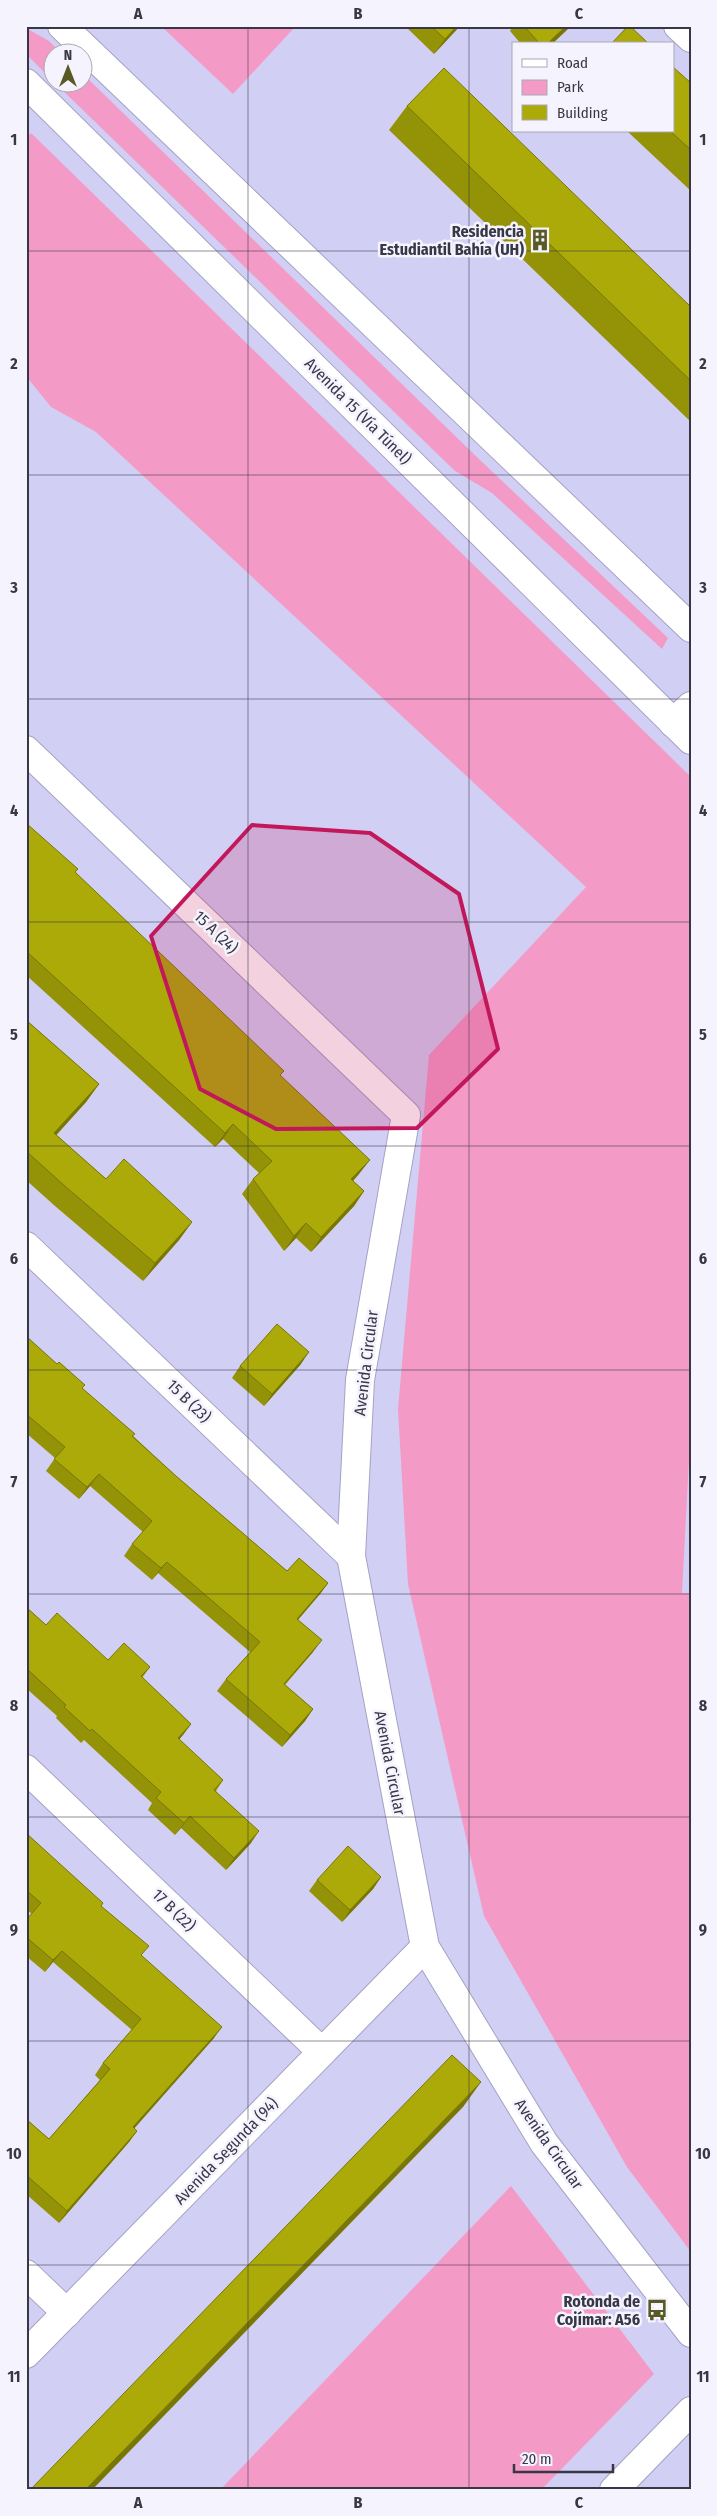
<svg xmlns="http://www.w3.org/2000/svg" width="717" height="2516" font-family="'Fira Sans Condensed',sans-serif">
	<style>
		.green { fill: #f49ac7 }
		.lines { fill: none; stroke-linecap: round; stroke-linejoin: round }
		.minor-casing { stroke: #a4a2c5; stroke-width: 30 }
		.major-casing { stroke: #a4a2c5; stroke-width: 30 }
		.minor { stroke: #fff; stroke-width: 28 }
		.major { stroke: #fff; stroke-width: 28 }
		.wall { fill: #949207 }
		.shaded-wall { fill: #787706 }
		.building { fill: #acaa08; stroke: #787706 }
		.marked { fill: #c2185b; fill-opacity: 0.2; stroke: #c2185b; stroke-width: 4; stroke-linejoin: round }
		.grid { fill: none; stroke: #383746; stroke-width: 1; stroke-opacity: 0.55 }
		.labels { text-anchor: middle; dominant-baseline: central; stroke-width: 5; stroke-linejoin: round; paint-order: stroke }
		.poi-label { font-size: 16px; font-weight: bold; fill: #383746; stroke: #f4f3fe; text-anchor: end }
		.street-label { font-size: 16px; fill: #383746; stroke: #f4f3fe }
		.neatline { fill: none; stroke: #383746; stroke-width: 2 }
		.grid-label { font-size: 16px; text-anchor: middle; font-weight: bold; fill: #383746 }
	</style>
	<rect width="100%" height="100%" fill="#d2cff4"/>
	<!-- green -->
	<g class="green">
		<polygon points="161,26 292,26 294,28 233,94"/>
		<polygon points="26,28 49,41 60,52 52,52 52,80 26,54"/>
		<polygon points="83,74 480,460 668,638 662,649 492,493 455,471 55,83 82,82"/>
		<polygon points="31,133 691,777 691,1422 682,1593 691,1593 691,2252 627,2167 484,1916 408,1584 398,1409 429,1055 586,887 96,432 51,407 26,376 26,138"/>
		<polygon points="511,2186 654,2374 541,2490 220,2490"/>
	</g>
	<g class="lines">
		<!-- minor casing -->
		<g class="minor-casing">
			<g id="minor">
				<polyline points="678,26 691,38"/>
				<polyline points="673,723 691,706"/>
				<polyline points="26,750 406,1115 360,1380 351,1556 425,1947 544,2143 691,2333"/>
				<polyline points="26,1246 351,1556"/>
				<polyline points="26,1769 322,2052"/>
				<polyline points="26,2274 67,2313"/>
				<polyline points="26,2354 425,1947"/>
			</g>
		</g>
		<!-- major casing -->
		<g class="major-casing">
			<g id="major">
				<polyline points="62,26 691,628"/>
				<polyline points="26,83 691,740"/>
				<polyline points="614,2490 691,2411"/>
			</g>
		</g>
		<!-- minor -->
		<use href="#minor" class="minor"/>
		<!-- major -->
		<use href="#major" class="major"/>
	</g>
	<!-- wall -->
	<g class="wall">
		<polygon points="405,26 460,26 434,54"/>
		<polygon points="513,26 571,26 552,44 521,44 510,31"/>
		<polygon points="691,83 691,191 627,131 673,131"/>
		<polygon points="407,106 691,307 691,422 389,130"/>
		<polygon points="26,823 280,1076 359,1174 353,1181 364,1191 354,1206 311,1252 296,1238 284,1251 242,1194 253,1179 259,1173 223,1139 215,1147 26,975"/>
		<polygon points="26,1020 99,1084 86,1102 56,1135 106,1179 192,1222 179,1240 143,1281 55,1206 26,1180"/>
		<polygon points="26,1336 176,1476 287,1571 328,1583 320,1594 298,1620 313,1652 285,1685 313,1709 305,1721 282,1747 217,1691 226,1679 250,1652 158,1573 152,1580 124,1556 132,1544 143,1532 90,1486 79,1499 46,1471 55,1458 26,1433"/>
		<polygon points="301,1364 264,1406 232,1378 240,1366"/>
		<polygon points="26,1607 46,1625 108,1660 150,1667 142,1678 191,1724 179,1740 223,1780 216,1791 251,1843 226,1870 181,1828 175,1835 148,1810 152,1803 84,1740 81,1743 56,1718 57,1716 26,1688"/>
		<polygon points="26,1833 101,1906 142,1956 214,2038 134,2128 137,2131 129,2142 59,2223 26,2194 26,2119 49,2139 100,2080 95,2075 103,2063 132,2030 53,1962 45,1972 26,1956 26,1920 32,1914 26,1909"/>
		<polygon points="381,1877 373,1889 342,1922 309,1891 317,1880"/>
	</g>
	<!-- shaded-wall -->
	<g class="shaded-wall">
		<polygon points="457,26 460,26 434,54 445,39"/>
		<polygon points="566,26 571,26 552,44 547,44"/>
		<polygon points="99,1084 86,1102 42,1151 54,1133"/>
		<polygon points="233,1124 223,1139 215,1147 225,1133"/>
		<polygon points="370,1160 359,1174 341,1194 351,1179"/>
		<polygon points="364,1191 354,1206 311,1252 321,1237"/>
		<polygon points="192,1222 179,1240 143,1281 155,1263"/>
		<polygon points="306,1223 296,1238 284,1251 294,1236"/>
		<polygon points="309,1352 301,1364 264,1406 272,1394"/>
		<polygon points="99,1474 90,1486 79,1499 87,1487"/>
		<polygon points="167,1562 158,1573 152,1580 161,1568"/>
		<polygon points="328,1583 320,1594 289,1630 297,1619"/>
		<polygon points="322,1640 313,1652 275,1695 284,1684"/>
		<polygon points="313,1709 305,1721 282,1747 290,1735"/>
		<polygon points="191,1724 183,1735 169,1750 178,1738"/>
		<polygon points="190,1816 181,1828 175,1835 184,1823"/>
		<polygon points="259,1831 251,1843 226,1870 234,1858"/>
		<polygon points="381,1877 373,1889 342,1922 350,1910"/>
		<polygon points="62,1951 53,1962 45,1972 53,1960"/>
		<polygon points="222,2027 214,2038 125,2139 133,2127"/>
		<polygon points="481,2082 463,2107 92,2490 85,2490"/>
		<polygon points="137,2131 129,2142 59,2223 67,2211"/>
	</g>
	<!-- building -->
	<g class="building">
		<polygon points="431,26 457,26 445,39"/>
		<polygon points="524,26 566,26 547,44 540,44"/>
		<polygon points="628,26 630,26 649,44 611,44"/>
		<polygon points="673,67 691,83 691,150 670,131 673,131"/>
		<polygon points="444,68 691,307 691,381 407,106"/>
		<polygon points="26,823 78,869 75,872 284,1071 280,1075 370,1160 351,1179 364,1191 321,1237 306,1223 294,1236 253,1179 272,1161 233,1124 225,1133 26,951"/>
		<polygon points="26,1020 99,1084 54,1133 106,1179 124,1159 192,1222 155,1263 67,1188 26,1151"/>
		<polygon points="277,1324 309,1352 272,1394 240,1366"/>
		<polygon points="26,1336 57,1364 59,1362 85,1385 82,1388 135,1434 132,1436 176,1476 287,1571 299,1558 328,1583 297,1619 322,1640 284,1684 313,1709 290,1735 226,1679 260,1642 167,1562 161,1568 132,1544 152,1521 99,1474 87,1487 54,1459 65,1447 26,1414"/>
		<polygon points="26,1607 46,1625 57,1613 108,1660 124,1643 150,1667 141,1676 191,1724 178,1738 223,1780 214,1790 259,1831 234,1858 190,1816 184,1823 156,1798 161,1792 92,1729 90,1731 64,1707 66,1705 26,1668"/>
		<polygon points="26,1833 103,1903 101,1906 149,1946 141,1955 222,2027 133,2127 137,2131 67,2211 26,2175 26,2119 49,2139 110,2069 103,2063 141,2019 62,1951 53,1960 26,1937 26,1920 41,1903 26,1890"/>
		<polygon points="348,1846 381,1877 350,1910 317,1880"/>
		<polygon points="452,2055 481,2082 85,2490 30,2490"/>
	</g>
	<!-- marked area -->
	<path class="marked" d="M252,825L370,833L459,894L498,1049L417,1128L276,1129L200,1089L151,936Z"/>
	<!-- grid -->
	<path class="grid" d="M248,26V2490M469,26V2490M26,251H691M26,475H691M26,699H691M26,922H691M26,1146H691M26,1370H691M26,1594H691M26,1817H691M26,2041H691M26,2265H691"/>
	<!-- icons -->
	<defs>
		<g id="building-bare" transform="scale(1.725)"><path d="M-4-6H4V6H1V3H-1V6H-4ZM-2.5-4.3h1.7v1.8h-1.7ZM.8-4.3h1.7v1.8H.8ZM-2.5-1h1.7V.8h-1.7ZM.8-1h1.7V.8H.8Z" fill="#595926" stroke="#f4f3fe" stroke-width="2.5" paint-order="stroke"/></g>
		<g id="bus-bare" transform="scale(1.725)"><path d="M-5-6H5V4H4V6H2V4H-2V6H-4V4H-5ZM-3.5-4V0h7V-4ZM-3.5 1.2v1.5H-2V1.2ZM2 1.2v1.5H3.5V1.2Z" fill="#595926" stroke="#f4f3fe" stroke-width="2.5" paint-order="stroke"/></g>
	</defs>
	<g fill-rule="evenodd">
		<use href="#building-bare" x="540" y="240"/>
		<use href="#bus-bare" x="657" y="2310"/>
	</g>
	<g class="labels">
		<!-- poi labels -->
		<g class="poi-label">
			<text x="524" y="231">Residencia<tspan x="524" dy="18">Estudiantil Bahía (UH)</tspan></text>
			<text x="640" y="2301">Rotonda de<tspan x="640" dy="18">Cojímar: A56</tspan></text>
		</g>
		<!-- street labels -->
		<g class="street-label">
			<text transform="translate(358 411) rotate(45)">Avenida 15 (Vía Túnel)</text>
			<text transform="translate(216 932) rotate(44)">15 A (24)</text>
			<text transform="translate(366 1363) rotate(-83)">Avenida Circular</text>
			<text transform="translate(189 1401) rotate(44)">15 B (23)</text>
			<text transform="translate(390 1763) rotate(79)">Avenida Circular</text>
			<text transform="translate(174 1910) rotate(44)">17 B (22)</text>
			<text transform="translate(549 2144) rotate(55)">Avenida Circular</text>
			<text transform="translate(226 2151) rotate(-46)">Avenida Segunda (94)</text>
		</g>
	</g>
	<!-- border -->
	<rect width="717" height="2516" fill="none" stroke="#f4f3fe" stroke-width="55"/>
	<!-- legend -->
	<rect x="512" y="42" width="162" height="90" fill="#f4f3fe" stroke="#a9a8b4"/>
	<rect x="522" y="59" width="25" height="8" fill="#ffffff" stroke="#a9a8b4"/>
	<text x="557" y="68" font-size="15" fill="#383746">Road</text>
	<rect x="522" y="80" width="25" height="15" fill="#f49ac7" stroke="#a9a8b4"/>
	<text x="557" y="92" font-size="15" fill="#383746">Park</text>
	<rect x="522" y="105" width="25" height="15" fill="#acaa08" stroke="#a9a8b4"/>
	<text x="557" y="118" font-size="15" fill="#383746">Building</text>
	<!-- north arrow -->
	<g transform="translate(68 68)"><circle r="24" fill="#f4f3fe" stroke="#a9a8b4"/>
	<path d="M0-4L9 19L0 12L-9 19Z" fill="#595926"/>
	<text y="-8" font-size="14" font-weight="bold" text-anchor="middle" fill="#383746">N</text>
	</g>
	<!-- scale -->
	<path d="M514 2464v8h99v-8" fill="none" stroke="#383746" stroke-width="2.5"/>
	<text x="522" y="2464" font-size="15" fill="#383746" stroke="#f4f3fe" stroke-width="4" paint-order="stroke">20 m</text>
	<rect x="28" y="28" width="662" height="2460" class="neatline"/>
	<g class="grid-label">
		<text x="138" y="19">A</text>
		<text x="358" y="19">B</text>
		<text x="579" y="19">C</text>
		<text x="14" y="145">1</text>
		<text x="703" y="145">1</text>
		<text x="14" y="369">2</text>
		<text x="703" y="369">2</text>
		<text x="14" y="593">3</text>
		<text x="703" y="593">3</text>
		<text x="14" y="816">4</text>
		<text x="703" y="816">4</text>
		<text x="14" y="1040">5</text>
		<text x="703" y="1040">5</text>
		<text x="14" y="1264">6</text>
		<text x="703" y="1264">6</text>
		<text x="14" y="1487">7</text>
		<text x="703" y="1487">7</text>
		<text x="14" y="1711">8</text>
		<text x="703" y="1711">8</text>
		<text x="14" y="1935">9</text>
		<text x="703" y="1935">9</text>
		<text x="14" y="2159">10</text>
		<text x="703" y="2159">10</text>
		<text x="14" y="2382">11</text>
		<text x="703" y="2382">11</text>
		<text x="138" y="2508">A</text>
		<text x="358" y="2508">B</text>
		<text x="579" y="2508">C</text>
	</g>
</svg>
